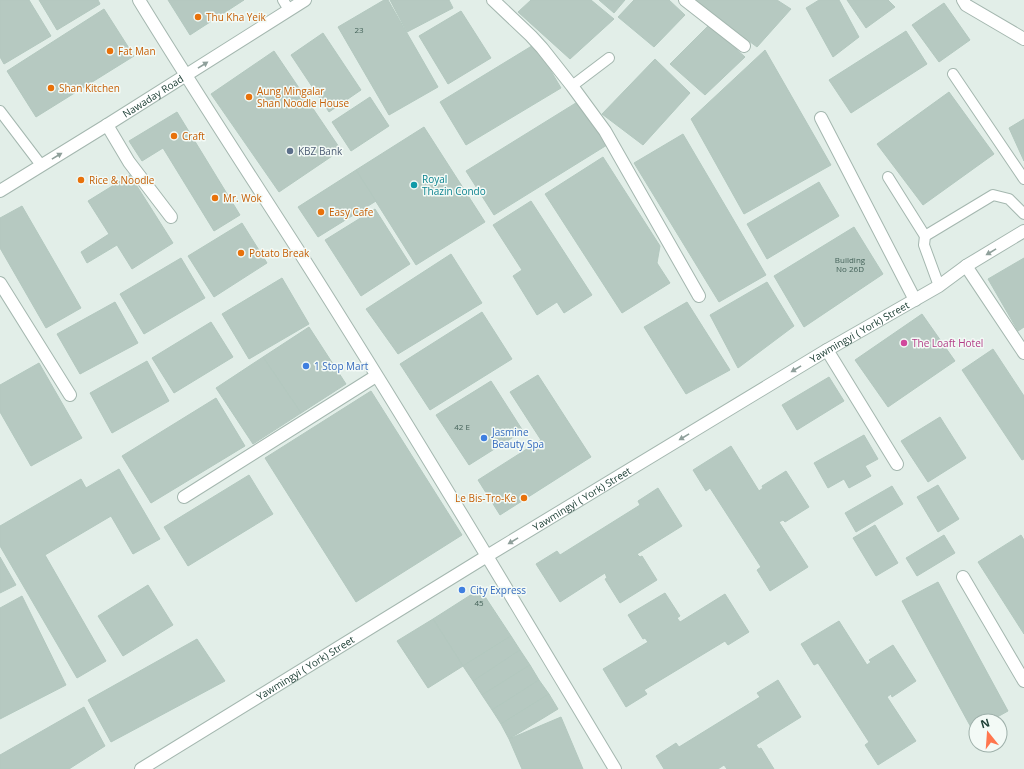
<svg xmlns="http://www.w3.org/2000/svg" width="1024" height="769" font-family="'Open Sans',sans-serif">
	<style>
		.building { fill: #b6c9c1; stroke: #b3c8bf }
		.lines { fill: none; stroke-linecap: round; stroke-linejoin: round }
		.service-casing { stroke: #a4b7af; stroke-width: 12 }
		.minor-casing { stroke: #a4b7af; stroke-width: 14 }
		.service { stroke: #fff; stroke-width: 10 }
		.minor { stroke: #fff; stroke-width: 12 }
		.oneway { fill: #8fa09b }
		.food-dot { fill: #e8710a; stroke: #f3faf6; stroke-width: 1.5 }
		.service-dot { fill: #5c6f8a; stroke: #f3faf6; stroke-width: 1.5 }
		.culture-dot { fill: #0f9aa8; stroke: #f3faf6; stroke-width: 1.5 }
		.hotel-dot { fill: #d1479c; stroke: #f3faf6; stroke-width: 1.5 }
		.shop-dot { fill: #3f7fe0; stroke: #f3faf6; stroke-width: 1.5 }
		.labels { text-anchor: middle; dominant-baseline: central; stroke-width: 3; stroke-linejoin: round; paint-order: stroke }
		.number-label { font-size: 8px; fill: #45635a }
		.food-label { font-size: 10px; fill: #c56008; stroke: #f3faf6; text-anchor: start }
		.street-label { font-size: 10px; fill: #1f4137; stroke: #f3faf6 }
		.service-label { font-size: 10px; fill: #4e5e75; stroke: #f3faf6; text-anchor: start }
		.culture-label { font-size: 10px; fill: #0d838f; stroke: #f3faf6; text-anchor: start }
		.hotel-label { font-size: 10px; fill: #b23c85; stroke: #f3faf6; text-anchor: start }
		.shop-label { font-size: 10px; fill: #366cbe; stroke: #f3faf6; text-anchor: start }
	</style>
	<rect width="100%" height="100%" fill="#e2eee8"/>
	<!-- building -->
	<g class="building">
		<polygon points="0,0 29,0 51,36 4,64 0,57"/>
		<polygon points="39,0 98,0 100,4 57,30"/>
		<polygon points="168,0 244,0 190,35"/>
		<polygon points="384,0 388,0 438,87 389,115 338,27"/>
		<polygon points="390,0 449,0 453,8 407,32"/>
		<polygon points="531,0 591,0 614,19 570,59 518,12"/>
		<polygon points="599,0 625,0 614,13"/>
		<polygon points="634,0 669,0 685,15 654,47 618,17"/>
		<polygon points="694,0 777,0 791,9 757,47"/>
		<polygon points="819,0 839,0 859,37 833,57 806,8"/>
		<polygon points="847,0 888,0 895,7 866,28"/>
		<polygon points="944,3 970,40 939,62 912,25"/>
		<polygon points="104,9 134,56 36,117 7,71"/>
		<polygon points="461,11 491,58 448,84 419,36"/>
		<polygon points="709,25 745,57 705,95 670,64"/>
		<polygon points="906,31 927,64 851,113 829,80"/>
		<polygon points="323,33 361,90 329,112 291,55"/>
		<polygon points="535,44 561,88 466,145 440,102"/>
		<polygon points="765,50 831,165 744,214 691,119"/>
		<polygon points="274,51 341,150 279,192 211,94"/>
		<polygon points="655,59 690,93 643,145 602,114"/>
		<polygon points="949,92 994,154 923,205 877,144"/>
		<polygon points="370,97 389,126 351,151 332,122"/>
		<polygon points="579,101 607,145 494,215 466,171"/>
		<polygon points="177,112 240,215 214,231 163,148 142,161 129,141"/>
		<polygon points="1024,119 1024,161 1009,128"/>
		<polygon points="424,127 485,222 416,265 356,170"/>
		<polygon points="683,134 766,275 719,302 634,163"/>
		<polygon points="603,157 660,246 657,263 670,283 622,313 545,194"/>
		<polygon points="356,170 376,201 318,237 298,207"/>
		<polygon points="130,175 173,243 132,269 117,245 87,263 81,252 109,234 88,201"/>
		<polygon points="819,182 839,216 767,259 747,224"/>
		<polygon points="531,201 592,295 564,313 557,302 537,315 513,276 522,270 493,225"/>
		<polygon points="22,206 81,308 46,328 0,248 0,218"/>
		<polygon points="375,209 410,264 361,296 325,240"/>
		<polygon points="242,223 267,263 214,297 188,256"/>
		<polygon points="854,227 883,274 804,327 774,276"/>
		<polygon points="451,254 482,303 398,354 366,309"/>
		<polygon points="181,258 205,298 144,334 120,294"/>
		<polygon points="1024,258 1024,327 1018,331 988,279"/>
		<polygon points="282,278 309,324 249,359 222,314"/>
		<polygon points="767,282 794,326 738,368 710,315"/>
		<polygon points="115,302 138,343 80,374 57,334"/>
		<polygon points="687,302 730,370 686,394 644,327"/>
		<polygon points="482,312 512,359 430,410 400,364"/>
		<polygon points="922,314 955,361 888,407 855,360"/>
		<polygon points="211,322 233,357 174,393 152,358"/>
		<polygon points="309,327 346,384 301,413 263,357"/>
		<polygon points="993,349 1024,396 1024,459 1022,460 962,370"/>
		<polygon points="263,357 301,413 253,444 216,388"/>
		<polygon points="147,361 169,401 112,433 90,393"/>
		<polygon points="39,363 82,438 31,466 0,412 0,385"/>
		<polygon points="538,375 591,457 500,515 478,480 541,440 510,392"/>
		<polygon points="829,377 844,401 797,430 782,405"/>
		<polygon points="491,381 523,431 469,465 436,415"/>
		<polygon points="371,391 462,535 356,602 265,458"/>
		<polygon points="216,398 245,446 151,503 122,456"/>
		<polygon points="940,417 966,458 928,482 901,441"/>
		<polygon points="864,435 878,459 865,466 871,476 849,488 844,479 828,488 814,463"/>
		<polygon points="731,446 759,491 763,488 762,486 786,471 809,507 785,522 783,520 779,522 808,567 770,591 757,570 761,567 710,488 706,491 693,470"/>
		<polygon points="119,469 160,539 133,554 111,516 45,555 106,661 77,678 0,546 0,526 81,479 86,488"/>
		<polygon points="249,475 273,514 188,566 164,527"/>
		<polygon points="938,485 959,519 938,532 917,497"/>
		<polygon points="892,486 903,504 856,532 845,513"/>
		<polygon points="658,488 682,526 637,554 640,557 642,556 657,580 620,603 605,579 607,578 605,573 560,602 536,564 557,551 560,555 640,505 638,501"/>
		<polygon points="875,525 898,563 876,576 853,538"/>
		<polygon points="944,535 955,553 917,576 906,558"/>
		<polygon points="1021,535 1024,540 1024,634 978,562"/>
		<polygon points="0,557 16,585 0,593"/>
		<polygon points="938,582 1008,711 990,721 976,721 976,729 973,731 902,601"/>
		<polygon points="148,585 173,625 123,656 98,616"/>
		<polygon points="480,589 511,636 463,666 433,619"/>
		<polygon points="665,593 680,616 677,618 680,622 725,594 749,632 728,645 725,641 644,690 647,694 626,707 603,669 648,642 645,638 643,639 628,615"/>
		<polygon points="22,596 66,685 0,719 0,608"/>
		<polygon points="433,619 463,666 428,688 397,641"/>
		<polygon points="839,621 867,665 871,662 869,660 893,645 916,681 892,697 891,694 887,697 916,741 878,765 865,745 869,742 818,663 814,665 801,644"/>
		<polygon points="511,636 520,650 473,681 463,666"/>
		<polygon points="197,639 225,681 111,742 88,700"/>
		<polygon points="520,650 530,665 482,695 473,681"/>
		<polygon points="530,665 539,680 492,710 482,695"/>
		<polygon points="539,680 549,694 501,724 492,710"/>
		<polygon points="778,680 801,717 756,745 759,749 761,748 774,769 727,769 724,765 718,769 664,769 656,756 676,743 679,747 760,697 757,693"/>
		<polygon points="549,694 558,709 509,739 501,724"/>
		<polygon points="84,707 105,746 69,769 0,769 0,755"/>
		<polygon points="561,717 583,769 522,769 509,739"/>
	</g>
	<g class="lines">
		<!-- service casing -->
		<g class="service-casing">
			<g id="service">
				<polyline points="283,0 289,10"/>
				<polyline points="953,74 1024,179"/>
				<polyline points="572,86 609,58"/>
				<polyline points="0,111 41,165"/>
				<polyline points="888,177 925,236"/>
				<polyline points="939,286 924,245 925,236 993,195 1009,199 1024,214"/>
			</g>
		</g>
		<!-- minor casing -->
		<g class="minor-casing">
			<g id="minor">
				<path d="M139,0C191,85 246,169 300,253C408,423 511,596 615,769"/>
				<polyline points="493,0 531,36 542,48 572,86 605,131 699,296"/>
				<polyline points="685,0 744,46"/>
				<polyline points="963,0 966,5 1024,39"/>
				<polyline points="821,118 915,300"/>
				<polyline points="107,125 129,162 171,217"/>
				<path id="s1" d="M0,191L107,125L305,0"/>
				<polyline points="966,266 1024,353"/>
				<polyline points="0,283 70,395"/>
				<polyline points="827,350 897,464"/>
				<polyline points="184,497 376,376"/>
				<polyline points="963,577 1024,681"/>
				<path id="s2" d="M141,769L487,556L827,350L939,286L966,266L1024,231"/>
			</g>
		</g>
		<!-- service -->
		<use href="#service" class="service"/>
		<!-- minor -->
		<use href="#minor" class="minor"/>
	</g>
	<!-- one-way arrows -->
	<defs><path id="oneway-solid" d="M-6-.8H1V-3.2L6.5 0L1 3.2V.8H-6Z"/></defs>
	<g class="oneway">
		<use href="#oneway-solid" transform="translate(203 65) rotate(-32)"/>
		<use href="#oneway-solid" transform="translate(57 156) rotate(-31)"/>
		<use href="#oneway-solid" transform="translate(991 252) rotate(149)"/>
		<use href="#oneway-solid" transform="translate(796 369) rotate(149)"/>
		<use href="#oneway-solid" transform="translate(684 437) rotate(149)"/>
		<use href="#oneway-solid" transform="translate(513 541) rotate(149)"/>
	</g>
	<!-- markers -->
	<g class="food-dot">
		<circle cx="198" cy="17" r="4"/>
		<circle cx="110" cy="51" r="4"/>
		<circle cx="51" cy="88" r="4"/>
		<circle cx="249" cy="97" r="4"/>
		<circle cx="174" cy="136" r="4"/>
		<circle cx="81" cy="180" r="4"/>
		<circle cx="215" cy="198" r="4"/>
		<circle cx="321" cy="212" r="4"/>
		<circle cx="241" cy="253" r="4"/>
		<circle cx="524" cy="498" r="4"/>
	</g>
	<circle class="service-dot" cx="290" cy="151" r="4"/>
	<circle class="culture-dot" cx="414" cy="185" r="4"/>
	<circle class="hotel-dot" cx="904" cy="343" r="4"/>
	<g class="shop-dot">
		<circle cx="306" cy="366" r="4"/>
		<circle cx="484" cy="438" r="4"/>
		<circle cx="462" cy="590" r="4"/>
	</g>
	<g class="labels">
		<!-- number labels -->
		<g class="number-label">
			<text x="359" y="29">23</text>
			<text x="850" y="259">Building<tspan x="850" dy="9">No 26D</tspan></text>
			<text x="462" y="426">42 E</text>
			<text x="479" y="602">45</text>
		</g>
		<!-- food labels -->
		<g class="food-label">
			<text x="206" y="17">Thu Kha Yeik</text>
			<text x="118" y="51">Fat Man</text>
			<text x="59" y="88">Shan Kitchen</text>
			<text x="257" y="91">Aung Mingalar<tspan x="257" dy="12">Shan Noodle House</tspan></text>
			<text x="182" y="136">Craft</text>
			<text x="89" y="180">Rice &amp; Noodle</text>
			<text x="223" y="198">Mr. Wok</text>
			<text x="329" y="212">Easy Cafe</text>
			<text x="249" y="253">Potato Break</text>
			<text x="516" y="498" text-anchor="end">Le Bis-Tro-Ke</text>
		</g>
		<!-- street labels -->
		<g class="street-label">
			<text stroke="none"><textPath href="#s1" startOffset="180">Nawaday Road</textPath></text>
			<text stroke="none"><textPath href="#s2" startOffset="841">Yawmingyi ( York) Street</textPath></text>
			<text stroke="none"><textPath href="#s2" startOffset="517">Yawmingyi ( York) Street</textPath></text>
			<text stroke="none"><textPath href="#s2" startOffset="193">Yawmingyi ( York) Street</textPath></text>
		</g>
		<!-- service labels -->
		<g class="service-label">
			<text x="298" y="151">KBZ Bank</text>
		</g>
		<!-- culture labels -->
		<g class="culture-label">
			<text x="422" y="179">Royal<tspan x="422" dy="12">Thazin Condo</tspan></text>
		</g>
		<!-- hotel labels -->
		<g class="hotel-label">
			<text x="912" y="343">The Loaft Hotel</text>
		</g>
		<!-- shop labels -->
		<g class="shop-label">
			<text x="314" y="366">1 Stop Mart</text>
			<text x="492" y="432">Jasmine<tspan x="492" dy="12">Beauty Spa</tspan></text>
			<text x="470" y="590">City Express</text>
		</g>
	</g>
	<!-- north arrow -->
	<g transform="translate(988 733) rotate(343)"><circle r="19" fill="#f3faf6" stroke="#9eb0aa"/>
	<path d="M0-3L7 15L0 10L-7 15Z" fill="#ff764e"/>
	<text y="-6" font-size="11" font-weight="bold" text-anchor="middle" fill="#1f4137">N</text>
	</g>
</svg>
